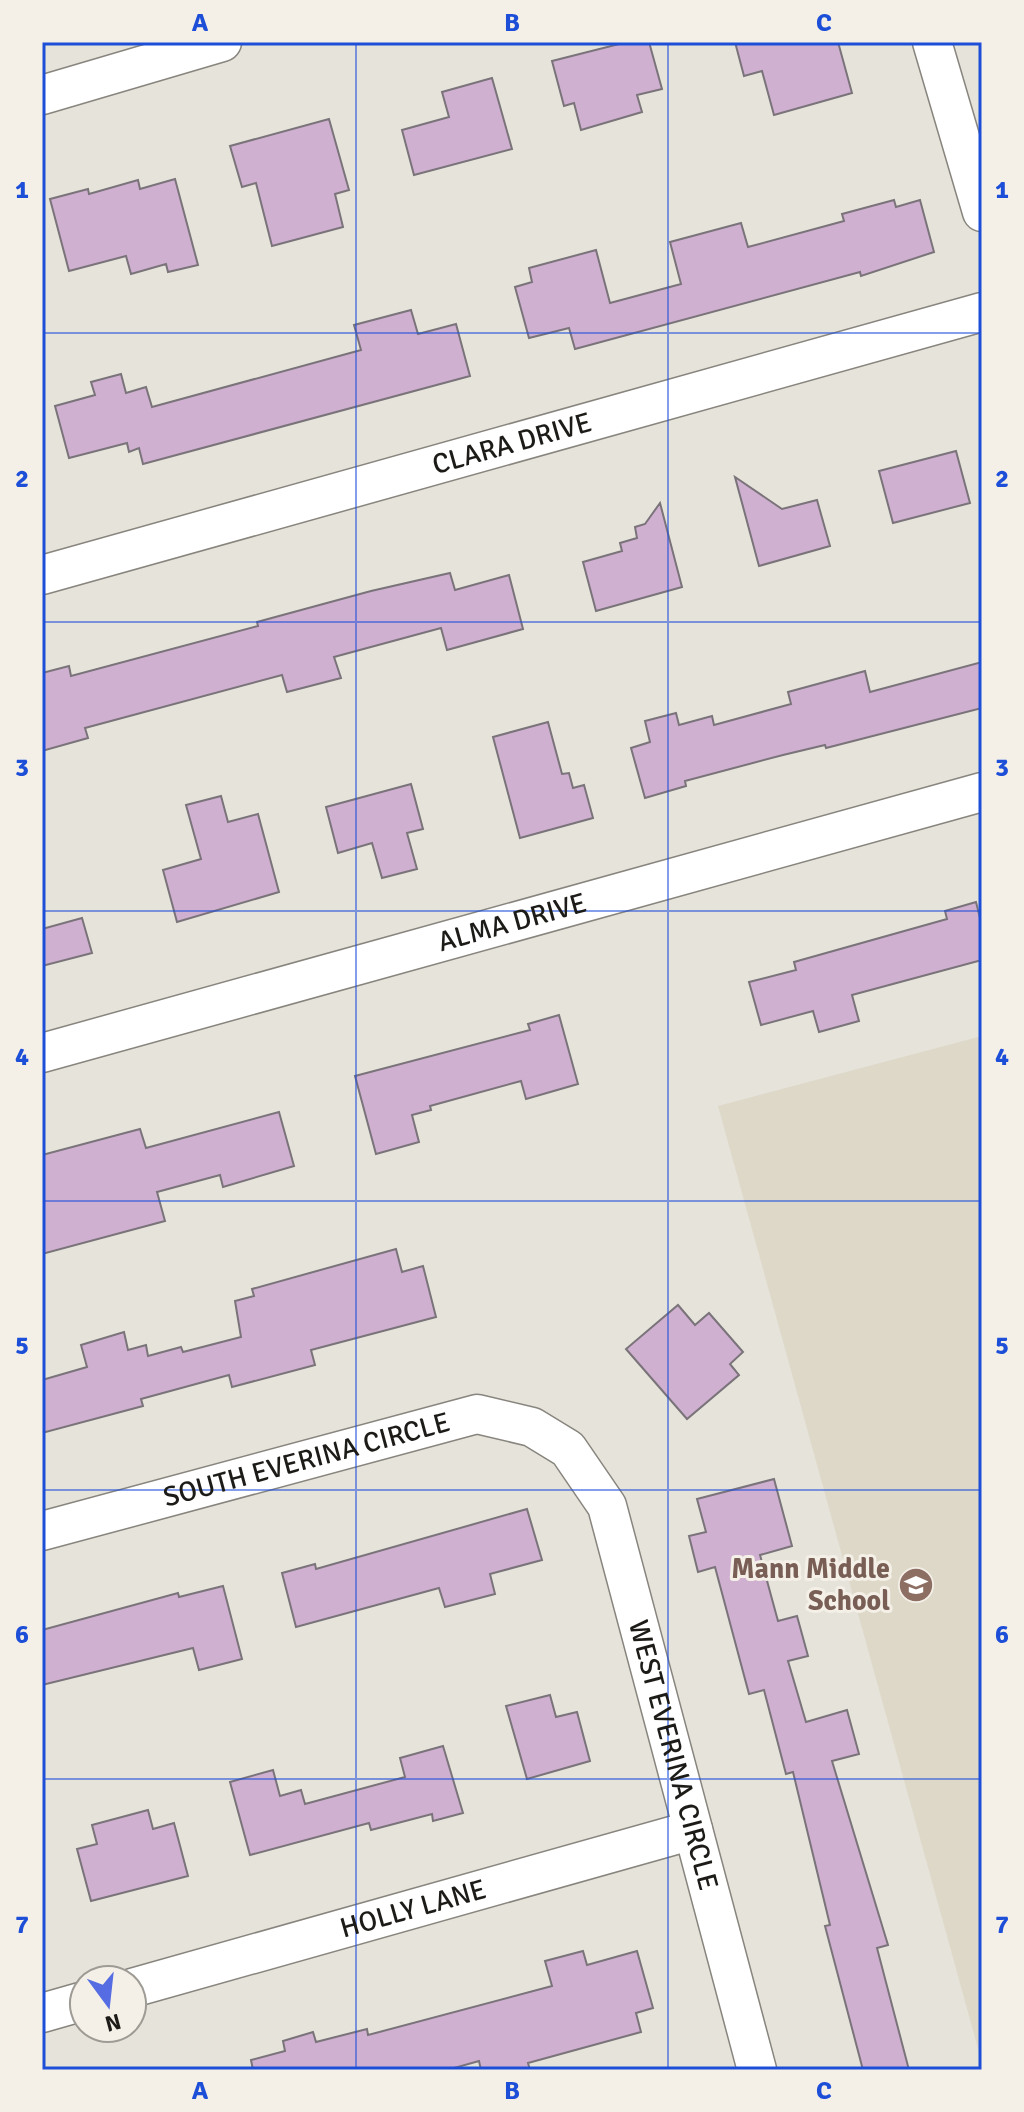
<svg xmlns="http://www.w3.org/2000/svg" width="1024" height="2112" font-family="Signika,sans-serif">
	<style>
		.built { fill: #ded8c9 }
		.building { fill: #d0b0d0; stroke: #7a747a; stroke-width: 2 }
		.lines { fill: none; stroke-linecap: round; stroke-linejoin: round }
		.minor-casing { stroke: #88857e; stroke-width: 41 }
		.minor { stroke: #fff; stroke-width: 38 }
		.grid { fill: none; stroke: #1d4ed8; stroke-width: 2; stroke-opacity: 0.55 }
		.labels { text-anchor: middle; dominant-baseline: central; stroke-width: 6; stroke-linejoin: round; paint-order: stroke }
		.street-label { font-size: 28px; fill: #1c1b18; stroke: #f4f0e8 }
		.education-label { font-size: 28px; font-weight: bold; fill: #785e54; stroke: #f4f0e8; text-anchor: end }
		.neatline { fill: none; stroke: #1d4ed8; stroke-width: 3 }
		.grid-label { font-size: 26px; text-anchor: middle; font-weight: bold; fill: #1d4ed8 }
	</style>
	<rect width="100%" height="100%" fill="#e6e3db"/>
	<!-- built -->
	<polygon class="built" points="982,1036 982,2063 718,1106"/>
	<!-- building -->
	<g class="building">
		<polygon points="627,42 649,42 662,89 637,95 642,112 581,130 574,103 564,106 552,61"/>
		<polygon points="735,42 838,42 852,93 774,115 762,71 744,76"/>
		<polygon points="492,78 512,149 414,175 402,130 449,117 442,92"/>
		<polygon points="329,119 349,190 335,194 343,227 272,246 256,183 242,187 230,146"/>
		<polygon points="175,179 198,265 168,272 166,264 131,274 126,256 69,271 50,199 88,189 89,194 138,180 140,189"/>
		<polygon points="894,200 896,207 920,200 934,252 861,276 860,272 575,349 569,328 529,338 515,287 532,282 529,268 596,250 610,303 681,284 670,242 741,223 748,247 844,221 842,214"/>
		<polygon points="411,310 418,334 456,324 470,376 143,464 139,448 129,452 127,443 69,458 55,406 95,395 91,382 121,374 126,393 146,387 152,407 361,350 354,325"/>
		<polygon points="956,451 970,503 893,523 879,471"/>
		<polygon points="735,477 782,509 817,500 830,546 759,566"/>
		<polygon points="660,503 682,587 596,611 583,562 622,551 620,543 637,538 635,527 645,524"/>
		<polygon points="450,573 455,590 509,575 523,629 447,650 441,628 334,657 341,678 287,692 282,675 85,728 88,738 42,751 42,673 69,666 71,676 258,626 257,622 371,591"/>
		<polygon points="982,662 982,708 826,748 825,745 783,755 685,781 686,786 645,798 631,748 650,742 645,721 676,713 679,725 712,716 714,725 791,704 788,692 865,671 870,692"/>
		<polygon points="548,722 562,774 569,773 573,788 584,785 593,818 520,838 493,737"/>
		<polygon points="411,784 423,829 407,833 417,869 382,878 372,843 338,853 326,807"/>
		<polygon points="221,796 228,822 258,814 279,892 177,922 163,870 201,859 186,805"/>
		<polygon points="976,902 982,926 982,960 852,995 859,1021 819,1032 813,1011 761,1025 749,982 796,970 794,962 947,919 945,911"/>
		<polygon points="82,918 92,953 42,966 42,929"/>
		<polygon points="559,1015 578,1084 526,1099 521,1081 430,1106 431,1110 412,1115 419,1142 376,1154 355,1076 530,1030 528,1024"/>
		<polygon points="279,1112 294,1166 223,1187 220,1175 157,1192 165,1221 42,1254 42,1155 140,1129 146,1148"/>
		<polygon points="396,1249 402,1272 423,1266 436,1317 311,1350 315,1365 232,1387 229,1375 141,1399 143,1406 42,1433 42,1380 87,1367 81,1345 124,1332 128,1350 146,1345 148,1356 181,1347 183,1352 241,1337 235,1301 254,1296 252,1289"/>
		<polygon points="678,1305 695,1325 709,1313 743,1352 730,1364 739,1375 687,1419 626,1349"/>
		<polygon points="774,1479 792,1546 760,1555 778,1621 797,1616 808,1656 788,1661 806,1722 847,1710 859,1754 832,1761 888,1945 877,1948 909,2070 863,2070 825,1926 830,1925 793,1772 786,1774 764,1690 749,1694 715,1567 698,1572 689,1536 706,1532 697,1499"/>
		<polygon points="527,1509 542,1560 490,1574 495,1594 445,1607 439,1588 296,1627 282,1573 315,1564 316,1569"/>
		<polygon points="223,1586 242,1659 199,1670 193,1648 42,1685 42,1630 178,1593 179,1597"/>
		<polygon points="550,1695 556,1717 577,1712 590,1761 527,1779 506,1706"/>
		<polygon points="443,1746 463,1813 433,1821 432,1814 371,1830 369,1823 250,1855 230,1782 273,1770 280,1796 301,1790 305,1804 405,1777 400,1758"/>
		<polygon points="148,1810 153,1829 174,1823 188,1876 91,1901 77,1849 97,1844 92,1825"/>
		<polygon points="583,1951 587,1965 637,1951 653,2008 636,2013 641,2032 528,2063 530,2070 481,2070 479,2061 447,2070 253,2070 251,2060 285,2051 283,2041 313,2032 316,2042 367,2029 368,2035 552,1986 545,1961"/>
	</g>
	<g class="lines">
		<!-- minor casing -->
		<g class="minor-casing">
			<g id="minor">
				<polyline points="932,42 982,212"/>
				<polyline points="42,95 222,42"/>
				<path id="s1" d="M42,575L982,312"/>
				<path id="s2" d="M42,1053L982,792"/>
				<path id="s3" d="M42,1531L477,1414L532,1427L568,1449L607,1506L757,2070"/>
				<path id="s4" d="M132,1988L693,1830"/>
				<polyline points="42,2013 84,2001"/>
			</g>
		</g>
		<!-- minor -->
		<use href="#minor" class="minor"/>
	</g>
	<!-- grid -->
	<path class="grid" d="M356,42V2070M668,42V2070M42,333H982M42,622H982M42,911H982M42,1201H982M42,1490H982M42,1779H982"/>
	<!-- icons -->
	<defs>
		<g id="school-disc" transform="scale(1.8)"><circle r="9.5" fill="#8d6e63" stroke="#f4f0e8"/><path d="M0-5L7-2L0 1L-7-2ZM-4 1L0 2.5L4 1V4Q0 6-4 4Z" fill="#fff"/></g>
	</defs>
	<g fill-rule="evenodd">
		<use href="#school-disc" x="916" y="1585"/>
	</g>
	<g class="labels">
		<!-- street labels -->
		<g class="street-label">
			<text stroke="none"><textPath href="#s1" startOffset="488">CLARA DRIVE</textPath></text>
			<text stroke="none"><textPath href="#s2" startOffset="488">ALMA DRIVE</textPath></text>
			<text stroke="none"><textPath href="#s3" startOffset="274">SOUTH EVERINA CIRCLE</textPath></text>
			<text stroke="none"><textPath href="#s3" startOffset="876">WEST EVERINA CIRCLE</textPath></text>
			<text stroke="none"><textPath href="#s4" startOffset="292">HOLLY LANE</textPath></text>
		</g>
		<!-- education labels -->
		<g class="education-label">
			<text x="890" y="1569">Mann Middle<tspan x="890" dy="32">School</tspan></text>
		</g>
	</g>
	<!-- border -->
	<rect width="1024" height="2112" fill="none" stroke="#f4f0e8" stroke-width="88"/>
	<!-- north arrow -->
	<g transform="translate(108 2004) rotate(165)"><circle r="38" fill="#f4f0e8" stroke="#9e9b95" stroke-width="2"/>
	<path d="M0-6L14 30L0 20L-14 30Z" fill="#566ce2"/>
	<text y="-12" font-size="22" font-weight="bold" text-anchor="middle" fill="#1c1b18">N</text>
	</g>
	<rect x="44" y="44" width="936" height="2024" class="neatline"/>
	<g class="grid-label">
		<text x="200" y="31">A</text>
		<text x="512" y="31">B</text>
		<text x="824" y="31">C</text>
		<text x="22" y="198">1</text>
		<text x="1002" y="198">1</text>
		<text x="22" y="487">2</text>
		<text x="1002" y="487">2</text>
		<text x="22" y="776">3</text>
		<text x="1002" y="776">3</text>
		<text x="22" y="1065">4</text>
		<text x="1002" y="1065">4</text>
		<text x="22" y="1354">5</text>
		<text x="1002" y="1354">5</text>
		<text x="22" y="1643">6</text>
		<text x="1002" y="1643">6</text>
		<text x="22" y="1933">7</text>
		<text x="1002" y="1933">7</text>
		<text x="200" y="2099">A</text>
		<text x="512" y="2099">B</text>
		<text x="824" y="2099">C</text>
	</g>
</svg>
